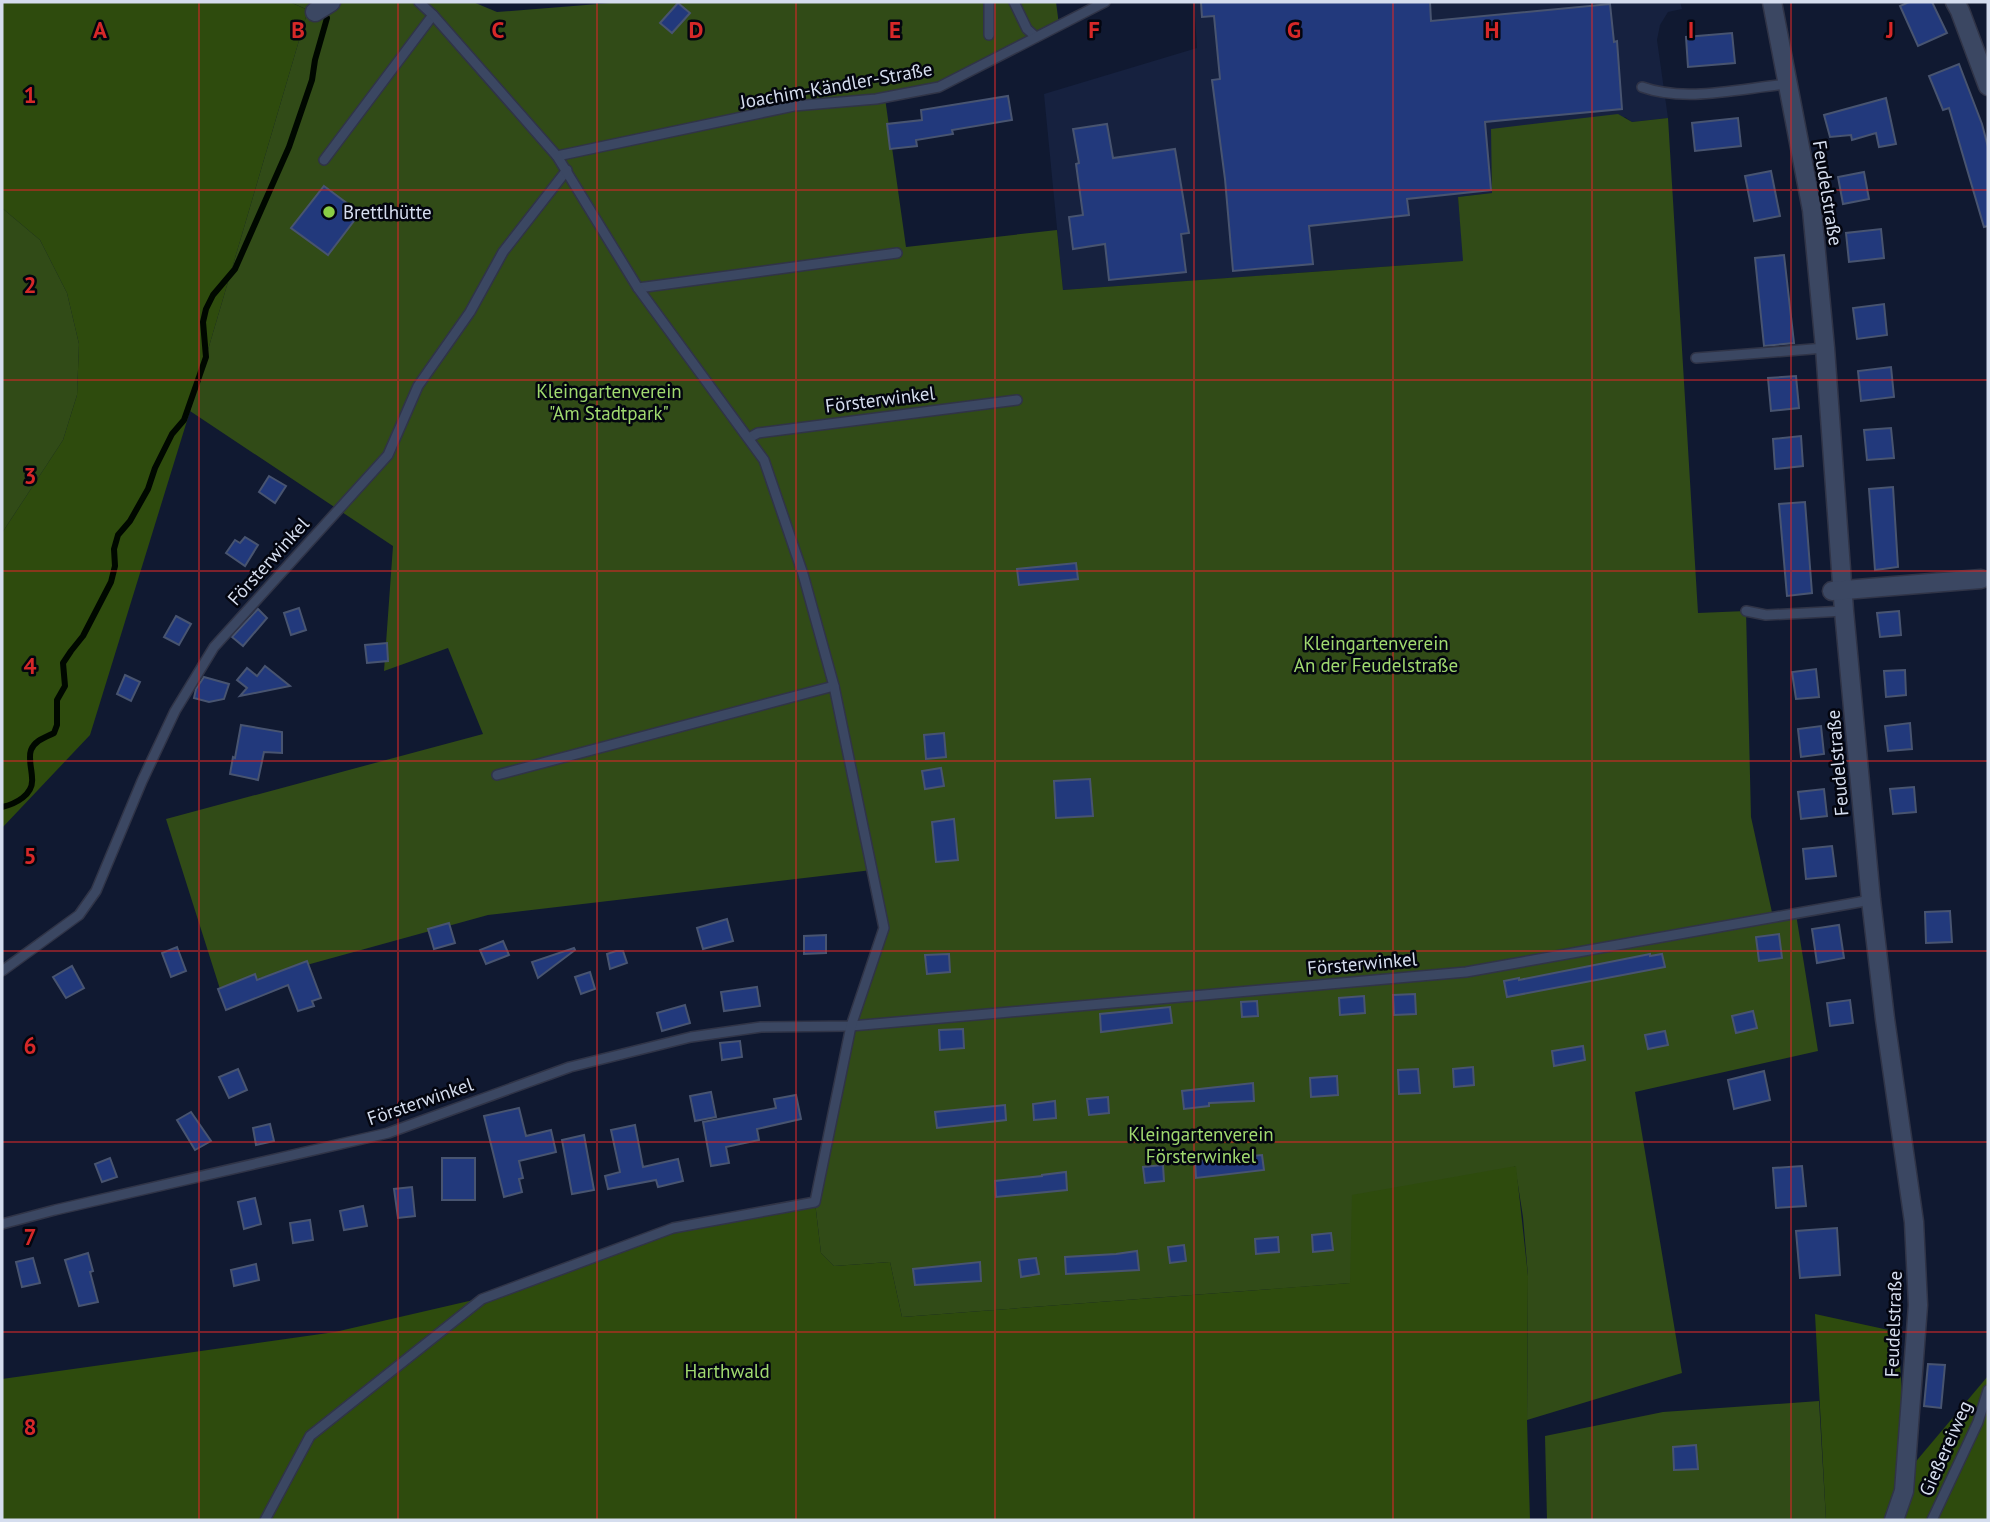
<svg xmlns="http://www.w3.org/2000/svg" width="1990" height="1522" font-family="'PT Sans',sans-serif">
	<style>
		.built { fill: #16213f }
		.green { fill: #314b17 }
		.forest { fill: #2e4b0d }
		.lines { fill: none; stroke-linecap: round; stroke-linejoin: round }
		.stream { stroke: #000800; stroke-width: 6 }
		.building { fill: #22397c; stroke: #485470; stroke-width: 2 }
		.lane-casing { stroke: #303447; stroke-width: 12 }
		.street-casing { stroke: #303447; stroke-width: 21 }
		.lane { stroke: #3b4762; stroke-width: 9 }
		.street { stroke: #3b4762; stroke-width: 18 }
		.grid { fill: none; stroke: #d62828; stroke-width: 2; stroke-opacity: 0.55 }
		.poi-dot { fill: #8bce46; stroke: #03050f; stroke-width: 2.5 }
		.labels { text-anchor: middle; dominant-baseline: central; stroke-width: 5; stroke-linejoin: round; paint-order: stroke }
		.street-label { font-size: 19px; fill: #d5ddee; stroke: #03050f }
		.poi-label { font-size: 19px; fill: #d5ddee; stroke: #03050f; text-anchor: start }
		.park-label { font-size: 19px; fill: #a0d96f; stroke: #03050f }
		.grid-label { font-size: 23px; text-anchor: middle; font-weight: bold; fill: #d62828; stroke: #03050f; stroke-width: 5; stroke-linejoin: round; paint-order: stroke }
	</style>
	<rect width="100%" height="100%" fill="#101931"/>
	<!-- built -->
	<polygon class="built" points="1194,2 1680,2 1682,9 1668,12 1660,25 1657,40 1668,118 1632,122 1625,117 1492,193 1458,197 1464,261 1063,290 1044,94 1197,48"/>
	<!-- green -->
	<g class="green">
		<polygon points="290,2 473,2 497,12 623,2 1056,2 1059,25 939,87 885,98 906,247 1057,230 1063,290 1463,261 1458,197 1492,193 1491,129 1618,114 1632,122 1668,118 1698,613 1746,611 1751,817 1773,917 1796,914 1818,1051 1635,1092 1682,1373 1527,1420 1528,1276 1523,1217 1515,1166 1351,1283 902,1317 890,1262 834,1266 821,1253 815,1202 851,1026 884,929 872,870 488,915 220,989 166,819 483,734 448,648 384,671 393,546 190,411 308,10"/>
		<polygon points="2,208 40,240 67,293 79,344 77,395 63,440 2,533"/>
		<polygon points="1819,1401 1826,1520 1547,1520 1545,1436 1663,1412"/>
	</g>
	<!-- forest -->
	<g class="forest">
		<polygon points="2,2 290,2 308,10 190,411 90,735 2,828 2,533 63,440 77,395 79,344 67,293 40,240 2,208"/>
		<polygon points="1516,1166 1528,1276 1527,1420 1530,1520 2,1520 2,1379 335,1332 482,1298 673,1228 815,1202 821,1253 834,1266 890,1262 902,1317 1350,1283 1352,1195"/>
		<polygon points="1815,1314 1898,1332 1907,1472 1988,1376 1988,1520 1826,1520"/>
	</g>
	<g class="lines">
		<!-- stream -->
		<path class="stream" d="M2,807C15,804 34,795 32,778C32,770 28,758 31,750C35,740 46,737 54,733L57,725V700L65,686L63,663L71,651L83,636L111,582L115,566L114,549L118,535L130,521L148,489L155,468L172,434L184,420L206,357L203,322L206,309L213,295L235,269L289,147L312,80L315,60L327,18"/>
	</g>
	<!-- building -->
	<g class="building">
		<polygon points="1201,2 1430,2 1431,21 1610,4 1614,42 1617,41 1622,109 1485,122 1491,190 1407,199 1409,215 1309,226 1313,264 1233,271 1225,179 1212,80 1220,79 1214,16 1202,17"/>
		<polygon points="1909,2 1932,2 1947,33 1918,46 1900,6"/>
		<polygon points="678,3 690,13 672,33 660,23"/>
		<polygon points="1732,33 1735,63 1688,67 1686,37"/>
		<polygon points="1959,64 1982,124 1988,147 1988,226 1984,227 1949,108 1943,110 1929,76"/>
		<polygon points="1008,96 1012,120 952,130 953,134 916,140 917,146 890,149 887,124 922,120 921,110"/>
		<polygon points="1886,98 1896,144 1879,147 1876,133 1852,140 1851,135 1830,137 1824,115"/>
		<polygon points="1738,118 1741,146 1695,151 1692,123"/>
		<polygon points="1107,124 1113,158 1175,149 1189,233 1181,234 1186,272 1109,280 1105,244 1073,249 1069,217 1083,215 1076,164 1079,163 1073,129"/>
		<polygon points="1771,171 1780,216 1754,221 1745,176"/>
		<polygon points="1864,172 1869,199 1843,204 1838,177"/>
		<polygon points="324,186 360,213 328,255 291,228"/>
		<polygon points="1881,229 1884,258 1849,262 1846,233"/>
		<polygon points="1784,255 1794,343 1764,346 1755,258"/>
		<polygon points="1884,304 1887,335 1857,339 1853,308"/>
		<polygon points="1891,367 1894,397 1861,401 1858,371"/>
		<polygon points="1796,376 1799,408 1771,411 1768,378"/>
		<polygon points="1891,428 1894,458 1867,460 1864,430"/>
		<polygon points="1801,436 1803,466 1775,469 1773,439"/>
		<polygon points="269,476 286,486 275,503 259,492"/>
		<polygon points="1893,487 1898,567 1875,570 1869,489"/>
		<polygon points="1805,502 1812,593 1787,596 1779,504"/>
		<polygon points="245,537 258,545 245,566 226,553 235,540 240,543"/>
		<polygon points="1076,563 1078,579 1019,585 1017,569"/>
		<polygon points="299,608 306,630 291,635 284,613"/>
		<polygon points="258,609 267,618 243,646 232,637"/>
		<polygon points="1899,611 1901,635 1880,637 1877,613"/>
		<polygon points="176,616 191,624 179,645 164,637"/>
		<polygon points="387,643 388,661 367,663 365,645"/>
		<polygon points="265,666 290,686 240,696 247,688 237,680 247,668 257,676"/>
		<polygon points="1816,669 1819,697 1796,699 1792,672"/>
		<polygon points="1905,670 1906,695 1886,697 1884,671"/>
		<polygon points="125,675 140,682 131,701 117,694"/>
		<polygon points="204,677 229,684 224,699 209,702 194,698 196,689"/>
		<polygon points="1910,723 1912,749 1888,751 1885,726"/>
		<polygon points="241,725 282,732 282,753 264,752 258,780 230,774 233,757 235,758"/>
		<polygon points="1821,726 1824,754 1801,757 1798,729"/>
		<polygon points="944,733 946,757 926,759 924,735"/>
		<polygon points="941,768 944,786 925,789 922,771"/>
		<polygon points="1090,779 1093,816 1056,818 1054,781"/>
		<polygon points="1914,787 1916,812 1893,814 1890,789"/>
		<polygon points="1824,789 1827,816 1801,819 1798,792"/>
		<polygon points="954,819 958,860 936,862 932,822"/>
		<polygon points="1832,846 1836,876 1806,879 1803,849"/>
		<polygon points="1950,911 1952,942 1926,943 1925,912"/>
		<polygon points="727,919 733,941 703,949 697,928"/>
		<polygon points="449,923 455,943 434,949 428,929"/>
		<polygon points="1839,925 1844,958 1817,963 1812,929"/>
		<polygon points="1779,934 1782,958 1759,961 1756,937"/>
		<polygon points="826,935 826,953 804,954 804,936"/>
		<polygon points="503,941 509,955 486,964 480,950"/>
		<polygon points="177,947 186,971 171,977 162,953"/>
		<polygon points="574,948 575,950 538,978 532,962"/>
		<polygon points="616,951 623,951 627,963 610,969 607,954"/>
		<polygon points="949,954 950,972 927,974 925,955"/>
		<polygon points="1650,954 1650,956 1662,954 1665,967 1507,997 1504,981 1519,978 1519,980"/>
		<polygon points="307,961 321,998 312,1001 314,1006 298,1011 288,985 226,1010 218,989 255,974 257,980"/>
		<polygon points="72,966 84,988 66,998 53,977"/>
		<polygon points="590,972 595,989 581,994 575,977"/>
		<polygon points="757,987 760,1006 724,1011 721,992"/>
		<polygon points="1415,994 1416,1014 1394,1015 1393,995"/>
		<polygon points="1364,996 1365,1013 1340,1015 1339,998"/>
		<polygon points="1850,1000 1853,1023 1830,1026 1827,1003"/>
		<polygon points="1257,1001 1258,1016 1242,1017 1241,1002"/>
		<polygon points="685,1005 690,1023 662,1031 657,1013"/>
		<polygon points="1170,1007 1172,1023 1101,1032 1100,1014"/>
		<polygon points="1753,1011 1757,1028 1736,1033 1732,1016"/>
		<polygon points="963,1029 964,1048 940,1050 939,1030"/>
		<polygon points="1665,1031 1668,1045 1648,1049 1645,1035"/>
		<polygon points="740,1041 742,1057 722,1060 720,1043"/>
		<polygon points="1583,1046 1585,1060 1554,1066 1552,1051"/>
		<polygon points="1473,1067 1474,1085 1454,1087 1453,1069"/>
		<polygon points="238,1069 247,1090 229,1098 219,1077"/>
		<polygon points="1418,1069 1420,1093 1399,1094 1398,1070"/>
		<polygon points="1764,1071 1770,1100 1734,1109 1728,1080"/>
		<polygon points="1337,1076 1338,1095 1311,1097 1310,1078"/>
		<polygon points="1253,1083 1254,1101 1209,1103 1209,1106 1184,1109 1182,1091"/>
		<polygon points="711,1092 716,1117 695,1121 690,1096"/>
		<polygon points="796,1095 801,1119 757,1129 759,1140 726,1147 729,1163 711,1166 703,1122 776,1108 774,1099"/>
		<polygon points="1108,1097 1109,1113 1089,1115 1087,1099"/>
		<polygon points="1055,1101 1056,1118 1034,1120 1033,1104"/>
		<polygon points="1005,1105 1006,1120 937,1128 935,1112"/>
		<polygon points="519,1108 526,1136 551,1130 556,1152 519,1161 523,1178 519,1179 522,1192 504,1197 484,1116"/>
		<polygon points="191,1112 211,1141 195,1150 177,1120"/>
		<polygon points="270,1124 274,1141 256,1145 253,1128"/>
		<polygon points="635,1125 643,1167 678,1159 683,1181 658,1187 656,1180 608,1189 605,1176 620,1172 611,1130"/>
		<polygon points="584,1135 594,1190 572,1194 562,1140"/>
		<polygon points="1262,1155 1264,1170 1196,1178 1195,1161"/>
		<polygon points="110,1158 117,1177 102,1182 95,1164"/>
		<rect x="442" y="1158" width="33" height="42"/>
		<polygon points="1163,1165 1164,1181 1145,1183 1143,1167"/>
		<polygon points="1802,1166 1806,1206 1776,1208 1773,1168"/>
		<polygon points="1066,1172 1067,1190 996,1197 995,1181 1042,1176 1042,1175"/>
		<polygon points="412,1187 415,1216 398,1218 394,1189"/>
		<polygon points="255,1198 261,1224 244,1229 238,1202"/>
		<polygon points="363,1206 367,1226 344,1230 340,1211"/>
		<polygon points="310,1220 313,1240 293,1243 290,1223"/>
		<polygon points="1837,1228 1840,1275 1800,1278 1796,1231"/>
		<polygon points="1331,1233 1333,1250 1313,1252 1312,1235"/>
		<polygon points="1278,1237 1279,1252 1256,1254 1255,1239"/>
		<polygon points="1184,1245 1186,1261 1170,1263 1168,1247"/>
		<polygon points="1137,1251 1139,1270 1066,1274 1065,1257 1116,1254"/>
		<polygon points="88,1253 93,1271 90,1272 98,1302 79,1306 65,1260"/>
		<polygon points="33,1258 40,1283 22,1287 16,1262"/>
		<polygon points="1036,1258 1039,1274 1021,1277 1019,1260"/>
		<polygon points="980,1262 981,1281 915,1285 913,1269"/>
		<polygon points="256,1264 259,1280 234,1286 231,1270"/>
		<polygon points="1928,1364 1945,1365 1941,1408 1924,1406"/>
		<polygon points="1696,1445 1698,1469 1674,1470 1673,1447"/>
	</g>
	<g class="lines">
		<!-- lane casing -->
		<g class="lane-casing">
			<g id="lane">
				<polyline points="989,2 989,35"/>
				<polyline points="1014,2 1027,29 1036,37"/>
				<path d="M1642,87C1686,103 1742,88 1788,84"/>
				<polyline points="557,156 794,106 876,99 939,87 1105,2"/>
				<polyline points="324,160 433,15"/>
				<polyline points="638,288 897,253"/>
				<polyline points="1696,358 1825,348"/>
				<polyline points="749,438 758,433 1017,400"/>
				<polyline points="1746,611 1766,615 1844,611"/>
				<polyline points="497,775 834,686"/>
				<polyline points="2,971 79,915 96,891 142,781 175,711 214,647 388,455 418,386 470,312 503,252 567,170"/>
				<polyline points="2,1224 55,1210 388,1133 570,1067 691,1037 761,1027 851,1026 1466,972 1871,900"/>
				<polyline points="265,1520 310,1436 482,1299 673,1228 815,1202 851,1026 884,928 834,686 803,574 764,460 638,288 557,156 433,15 419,2"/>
				<polyline points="1932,1520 1978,1422 1988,1390"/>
			</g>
		</g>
		<!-- street casing -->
		<g class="street-casing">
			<g id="street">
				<polyline points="1772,2 1812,210 1825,348 1844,611 1871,900 1885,1019 1914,1222 1918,1305 1904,1491 1894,1520"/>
				<polyline points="1955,2 1960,11 1988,86"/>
				<polyline points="315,12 331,2"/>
				<polyline points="1832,591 1981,579"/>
			</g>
		</g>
		<!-- lane -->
		<use href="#lane" class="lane"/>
		<!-- street -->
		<use href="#street" class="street"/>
	</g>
	<!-- grid -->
	<path class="grid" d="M199,2V1520M398,2V1520M597,2V1520M796,2V1520M995,2V1520M1194,2V1520M1393,2V1520M1592,2V1520M1791,2V1520M2,190H1988M2,380H1988M2,571H1988M2,761H1988M2,951H1988M2,1142H1988M2,1332H1988"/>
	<!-- markers -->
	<circle class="poi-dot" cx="329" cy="212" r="7"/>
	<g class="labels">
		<!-- street labels -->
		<g class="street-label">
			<text transform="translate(836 85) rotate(-10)">Joachim-Kändler-Straße</text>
			<text transform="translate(1828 193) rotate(81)">Feudelstraße</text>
			<text transform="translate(880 399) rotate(-7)">Försterwinkel</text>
			<text transform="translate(268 561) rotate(-48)">Försterwinkel</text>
			<text transform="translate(1837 763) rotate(-95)">Feudelstraße</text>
			<text transform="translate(1362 963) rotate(-5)">Försterwinkel</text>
			<text transform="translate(420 1101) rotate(-19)">Försterwinkel</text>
			<text transform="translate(1893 1324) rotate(-88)">Feudelstraße</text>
			<text transform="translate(1945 1448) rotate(-66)">Gießereiweg</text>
		</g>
		<!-- poi labels -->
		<g class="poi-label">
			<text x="343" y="212">Brettlhütte</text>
		</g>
		<!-- park labels -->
		<g class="park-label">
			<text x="609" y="391">Kleingartenverein<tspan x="609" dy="22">"Am Stadtpark"</tspan></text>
			<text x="1376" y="643">Kleingartenverein<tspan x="1376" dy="22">An der Feudelstraße</tspan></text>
			<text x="1201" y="1134">Kleingartenverein<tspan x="1201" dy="22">Försterwinkel</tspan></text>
			<text x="727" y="1371">Harthwald</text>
		</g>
	</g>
	<g class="grid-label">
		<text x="100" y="38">A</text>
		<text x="298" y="38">B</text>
		<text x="498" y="38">C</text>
		<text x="696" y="38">D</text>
		<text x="895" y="38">E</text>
		<text x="1094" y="38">F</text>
		<text x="1294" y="38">G</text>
		<text x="1492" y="38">H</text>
		<text x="1691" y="38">I</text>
		<text x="1890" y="38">J</text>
		<text x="30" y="103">1</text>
		<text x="30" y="293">2</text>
		<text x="30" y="484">3</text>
		<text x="30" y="674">4</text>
		<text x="30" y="864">5</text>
		<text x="30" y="1054">6</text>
		<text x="30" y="1245">7</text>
		<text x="30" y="1435">8</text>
	</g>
	<!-- border -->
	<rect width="1990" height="1522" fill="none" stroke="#d5ddee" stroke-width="7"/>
</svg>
